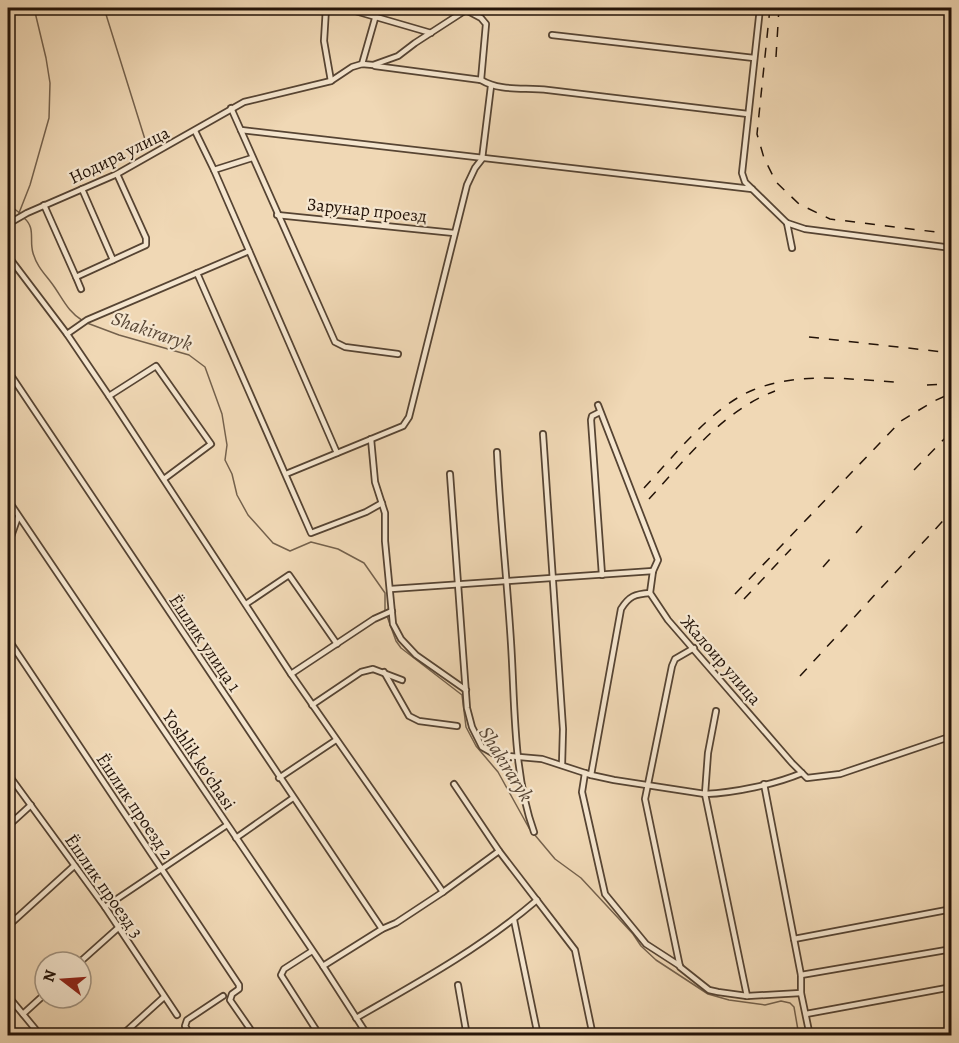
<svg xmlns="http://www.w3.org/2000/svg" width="959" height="1043" font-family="Alegreya,serif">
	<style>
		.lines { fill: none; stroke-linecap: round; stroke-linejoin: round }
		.stream { stroke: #74614c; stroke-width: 1.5 }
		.minor-casing { stroke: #564433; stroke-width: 8 }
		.minor { stroke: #f5e6cf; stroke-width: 4.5 }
		.rail { stroke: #231308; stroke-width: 1.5; stroke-dasharray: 10 10; stroke-linecap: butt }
		.labels { text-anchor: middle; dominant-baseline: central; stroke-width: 4.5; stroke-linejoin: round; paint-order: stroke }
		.street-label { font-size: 18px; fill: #231308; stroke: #f5e6cf }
		.water-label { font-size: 20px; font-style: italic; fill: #594736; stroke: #f5e6cf }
	</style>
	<rect width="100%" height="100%" fill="#f0d8b5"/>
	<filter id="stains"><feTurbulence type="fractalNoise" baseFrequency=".00333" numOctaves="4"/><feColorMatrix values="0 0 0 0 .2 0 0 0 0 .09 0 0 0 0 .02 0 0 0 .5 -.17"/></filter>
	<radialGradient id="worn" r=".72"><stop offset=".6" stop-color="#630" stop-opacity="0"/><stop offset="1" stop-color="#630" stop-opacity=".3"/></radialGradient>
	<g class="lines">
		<!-- stream -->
		<g class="stream">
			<polyline points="104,8 148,149"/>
			<polyline points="8,204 21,214"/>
			<polyline points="19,213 30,185 49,118 50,83 46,58 34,8"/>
			<path d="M24,218C36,228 29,240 33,253C37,267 45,274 53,285C63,299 68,312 83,321"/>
			<polyline points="87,323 119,335 189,355 205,367 222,414 227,445 225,460 232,474 237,495 248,515 273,543 290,551 311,542 338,549 364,563 385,593 385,612"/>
			<polyline points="387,616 396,641 401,648 462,695 466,727 476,746 498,772 529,828 555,859 581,878 633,934 641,946 656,960 708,994 729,1000 765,1005 781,1001 790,1003 794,1007 799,1036"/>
		</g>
		<!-- minor casing -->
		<g class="minor-casing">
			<g id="minor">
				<polyline points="326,8 324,41 331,81"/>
				<polyline points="345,8 431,33"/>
				<polyline points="760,8 742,173 745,182 787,223 792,248"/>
				<polyline points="466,10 481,18 486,24 481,80"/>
				<polyline points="552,35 754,58"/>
				<polyline points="362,64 378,8"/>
				<path d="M375,66L481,80C501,92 525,87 548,90C615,98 681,106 748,114"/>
				<polyline points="231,108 335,342 345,347 398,354"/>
				<polyline points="241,130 752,189"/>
				<polyline points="195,131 214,170 337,453"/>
				<polyline points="214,170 252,158"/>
				<polyline points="82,189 113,260"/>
				<polyline points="44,205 76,277 146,245 146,238 117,174"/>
				<polyline points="277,215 454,233"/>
				<polyline points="787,223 805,229 952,248"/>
				<polyline points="8,224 27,213 117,174 244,102 331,81 352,67 362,64 373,65 398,56 415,43 469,8"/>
				<polyline points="8,256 67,334 109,396 291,674 443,892"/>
				<polyline points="197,273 311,533 366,512 382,503"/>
				<polyline points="76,277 81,289"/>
				<polyline points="67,334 87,320 249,251"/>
				<polyline points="8,371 382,929"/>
				<polyline points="109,396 156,366 211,444 164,479"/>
				<polyline points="598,405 658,560 653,571 650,593 668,620 792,763 807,778 840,774 952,736"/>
				<polyline points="600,412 592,416 591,420 602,575"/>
				<polyline points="543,434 563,729 562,765"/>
				<polyline points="371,439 375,482 385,513 385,541 393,624 401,639 416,655 466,690"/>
				<path d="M497,452C500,516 507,579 511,643C515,704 513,774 534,832"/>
				<polyline points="286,474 403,426 409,417 467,185 475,168 482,159 491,86"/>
				<path d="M450,474L467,708L472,727L482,747L496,755L542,759L591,775L614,780L705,794C734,793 776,784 802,773"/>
				<polyline points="8,500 323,966 368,1036"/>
				<polyline points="8,545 18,517"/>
				<polyline points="391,589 653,571"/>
				<polyline points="246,604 289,575 337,644"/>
				<polyline points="8,639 239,985 239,989 232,994 230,1000 255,1036"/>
				<polyline points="694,648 675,659 672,666 645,799 680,967 709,990 718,992 747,996 801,993"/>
				<polyline points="384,672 409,716 419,721 457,726"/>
				<polyline points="291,674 374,619 392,611"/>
				<polyline points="312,705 361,672 373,669 402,680"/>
				<polyline points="716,711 708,753 705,794 747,996"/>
				<polyline points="585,773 582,792 605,894 646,944 680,966"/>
				<polyline points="8,774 105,907 177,1015"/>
				<path d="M591,775L621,609C629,596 635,594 650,593"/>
				<polyline points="279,778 336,740"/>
				<polyline points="454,784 499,851 575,950 593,1036"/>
				<polyline points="764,784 801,975 801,993 810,1036"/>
				<polyline points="8,826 31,805"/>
				<polyline points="236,838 293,798"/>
				<polyline points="105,907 227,825"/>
				<polyline points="514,920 538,1036"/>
				<polyline points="8,926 74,866"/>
				<polyline points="794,939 952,909"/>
				<polyline points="312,951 284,969 281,975 320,1036"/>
				<polyline points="80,962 118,928"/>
				<polyline points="323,966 382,929 396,923 443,892 499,851"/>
				<polyline points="801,975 952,949"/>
				<polyline points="458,985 467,1036"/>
				<polyline points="8,996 41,1036"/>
				<polyline points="23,1014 45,994"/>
				<polyline points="806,1014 952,987"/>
				<path d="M356,1018C419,982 481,948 537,900"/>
				<polyline points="121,1036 164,997"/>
				<polyline points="191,1036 185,1026 187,1020 223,996"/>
			</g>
		</g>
		<!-- minor -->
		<use href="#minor" class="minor"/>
		<!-- rail -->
		<g class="rail">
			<polyline points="770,8 757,134 764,158 776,182 799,204 830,219 952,234"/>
			<polyline points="776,57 779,8"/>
			<polyline points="809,337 952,353"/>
			<polyline points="927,385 952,384"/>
			<polyline points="914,470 952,431"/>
			<path d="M644,488C673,457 713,406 753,390C797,372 848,379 894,382"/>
			<path d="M649,499C686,459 722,411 775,391"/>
			<polyline points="856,533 862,526"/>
			<polyline points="823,567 830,559"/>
			<polyline points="735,594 901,421 934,401 952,393"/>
			<polyline points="744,599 791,549"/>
			<polyline points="800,676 952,511"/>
		</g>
	</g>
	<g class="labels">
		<!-- street labels -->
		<g class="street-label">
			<text transform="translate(119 155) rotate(-26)">Нодира улица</text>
			<text transform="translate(367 210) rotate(6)">Зарунар проезд</text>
			<text transform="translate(205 643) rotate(56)">Ёшлик улица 1</text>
			<text transform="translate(721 660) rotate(49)">Жалоир улица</text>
			<text transform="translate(199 760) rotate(56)">Yoshlik koʻchasi</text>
			<text transform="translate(135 806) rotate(56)">Ёшлик проезд 2</text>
			<text transform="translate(104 886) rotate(55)">Ёшлик проезд 3</text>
		</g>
		<!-- water labels -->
		<g class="water-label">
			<text transform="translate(152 331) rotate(19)">Shakiraryk</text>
			<text transform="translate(506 764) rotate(58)">Shakiraryk</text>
		</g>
	</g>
	<!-- margin -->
	<rect width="959" height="1043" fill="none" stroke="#f0d8b5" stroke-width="30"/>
	<rect x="9" y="9" width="941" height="1025" fill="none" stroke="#231308" stroke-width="3"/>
	<rect x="15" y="15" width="929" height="1013" fill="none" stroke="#231308" stroke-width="1.5"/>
	<!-- north arrow -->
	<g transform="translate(63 980) rotate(287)"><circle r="28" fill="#f5e6cf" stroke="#a1927f" stroke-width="1.5"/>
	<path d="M0-4.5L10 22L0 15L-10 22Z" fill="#8f2418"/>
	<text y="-9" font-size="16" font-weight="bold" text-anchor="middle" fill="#231308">N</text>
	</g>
	<rect width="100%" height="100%" filter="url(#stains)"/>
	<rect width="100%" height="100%" fill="url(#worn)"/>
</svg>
